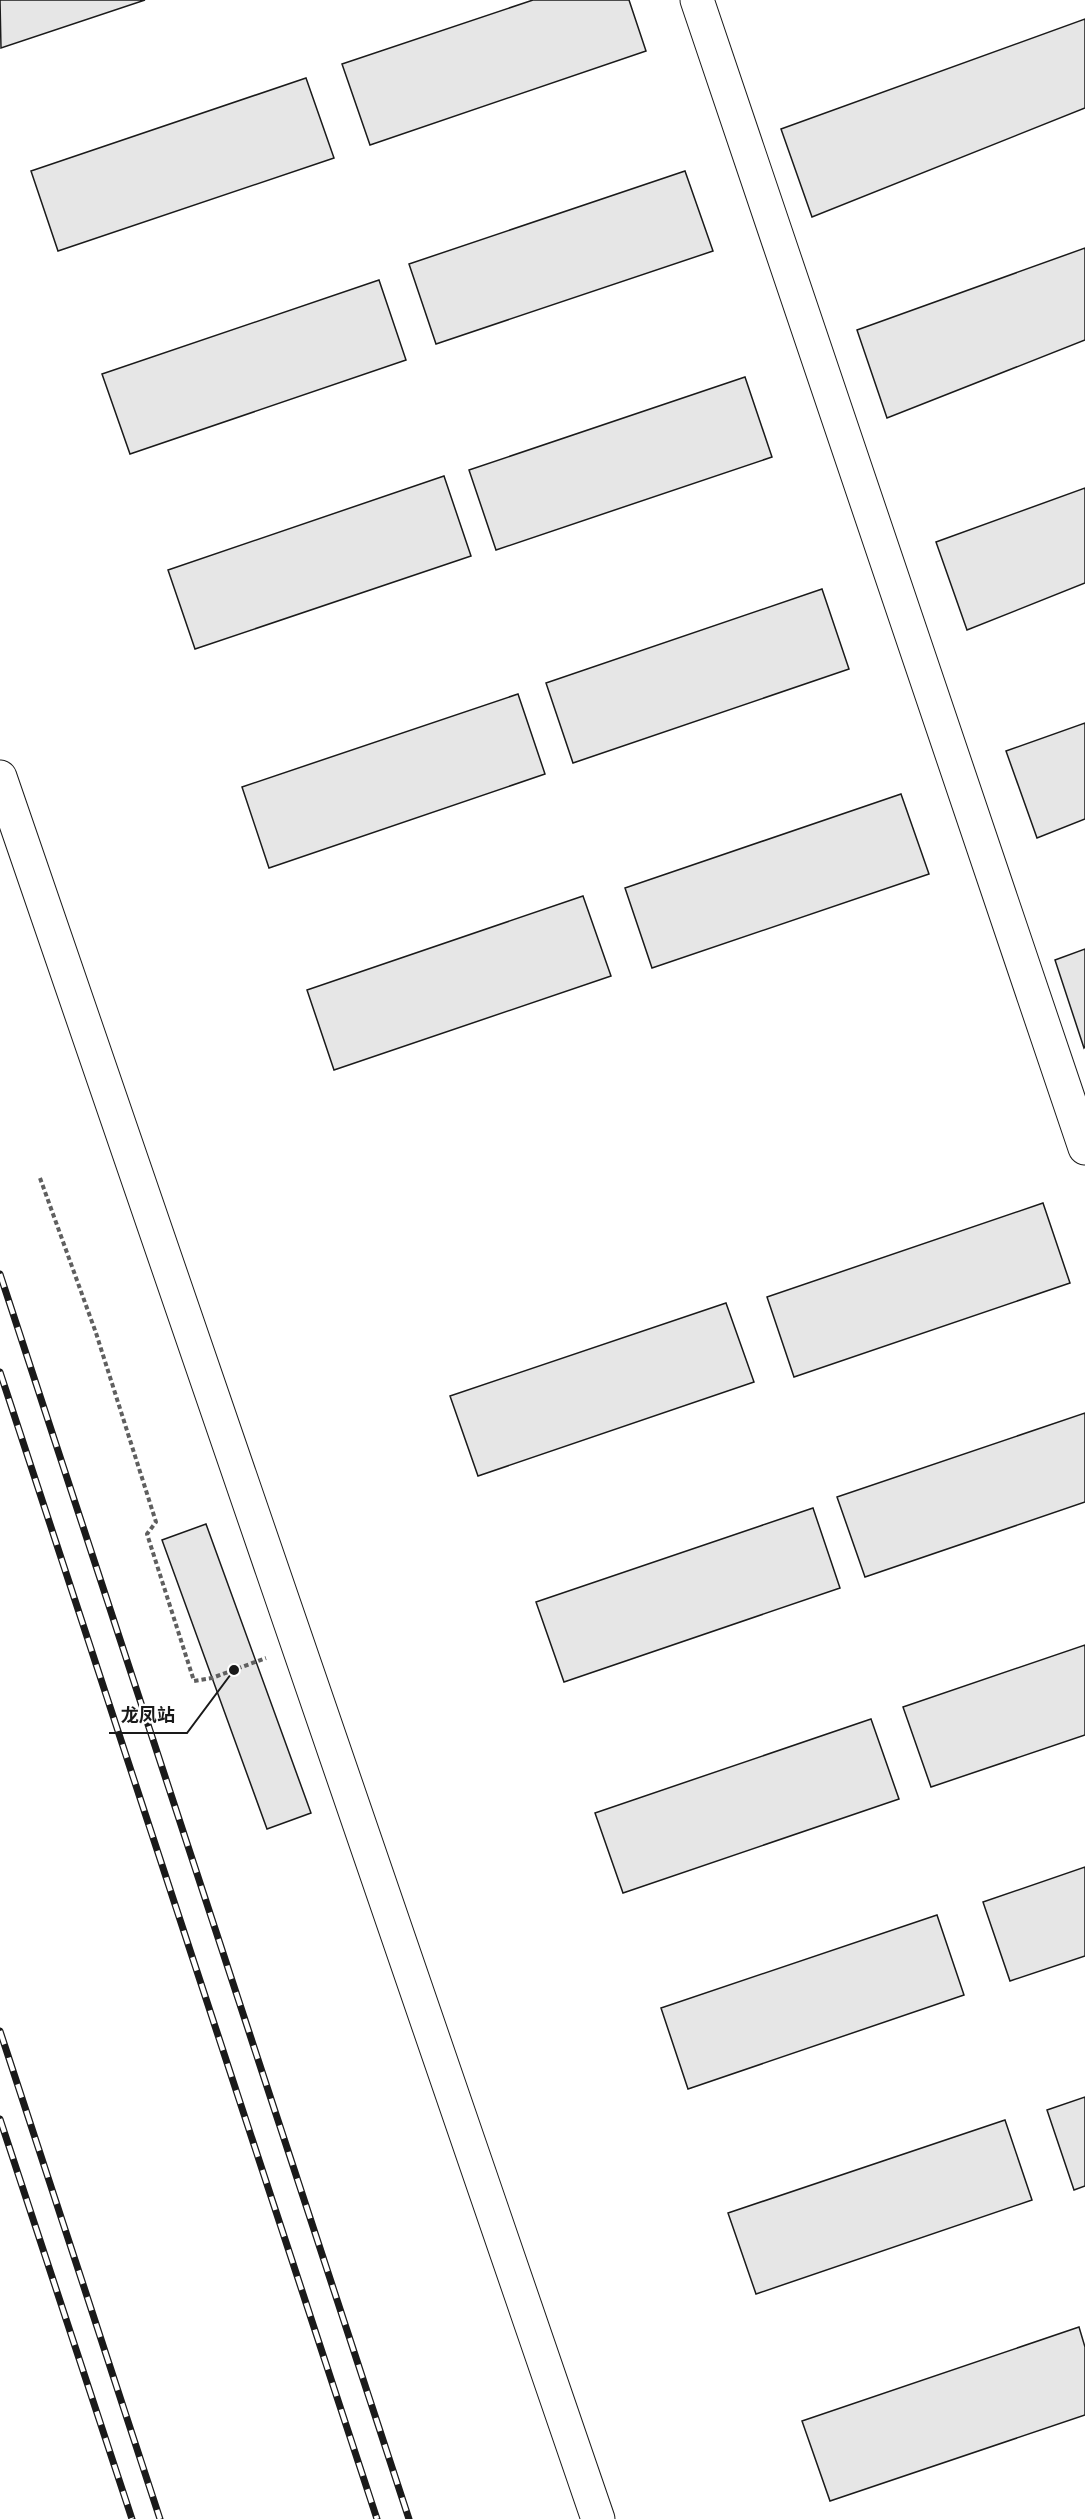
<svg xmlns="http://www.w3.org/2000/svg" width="1085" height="2519" font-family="'Alegreya Sans','Noto Sans SC',sans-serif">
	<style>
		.building { fill: #e6e6e6; stroke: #1a1a1a; stroke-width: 1.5 }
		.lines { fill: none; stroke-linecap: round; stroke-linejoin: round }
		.minor-casing { stroke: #1a1a1a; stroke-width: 35 }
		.path { stroke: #5f5f5f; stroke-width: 4; stroke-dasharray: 4.5 3; stroke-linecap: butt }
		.minor { stroke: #fff; stroke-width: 33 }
		.rail-casing { stroke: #1a1a1a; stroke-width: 7 }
		.rail { stroke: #fff; stroke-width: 4.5; stroke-dasharray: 14; stroke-linecap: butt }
		.leader { fill: none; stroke: #1a1a1a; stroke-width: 2 }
		.callout-dot { fill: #1a1a1a; stroke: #fff; stroke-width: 2 }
		.callout-label { font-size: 18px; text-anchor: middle; font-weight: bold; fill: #1a1a1a; stroke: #fff; stroke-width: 4.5; stroke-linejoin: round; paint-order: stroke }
	</style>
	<rect width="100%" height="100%" fill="#fff"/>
	<!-- building -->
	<g class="building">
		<polygon points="0,0 145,0 1,48"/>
		<polygon points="533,0 629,0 646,51 370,145 342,64"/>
		<polygon points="1085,19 1085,108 812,217 781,129"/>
		<polygon points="306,78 334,158 58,251 31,171"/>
		<polygon points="685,171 713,251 436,344 409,264"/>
		<polygon points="1085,248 1085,340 887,418 857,330"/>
		<polygon points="379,280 406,360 130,454 102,374"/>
		<polygon points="745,377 772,457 496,550 469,470"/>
		<polygon points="444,476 471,556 195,649 168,570"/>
		<polygon points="1085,488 1085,583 967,630 936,542"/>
		<polygon points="822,589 849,669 573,763 546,683"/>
		<polygon points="518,694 545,774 269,868 242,787"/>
		<polygon points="1085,723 1085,819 1037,838 1006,751"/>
		<polygon points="901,794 929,874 652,968 625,888"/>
		<polygon points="583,896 611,976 334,1070 307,990"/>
		<polygon points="1085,949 1085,1047 1084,1048 1055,960"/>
		<polygon points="1043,1203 1070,1283 794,1377 767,1297"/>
		<polygon points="726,1303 754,1382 478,1476 450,1396"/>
		<polygon points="1085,1413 1085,1502 865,1577 837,1497"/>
		<polygon points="813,1508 840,1588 564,1682 536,1602"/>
		<polygon points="206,1524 311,1813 267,1829 162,1540"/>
		<polygon points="1085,1645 1085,1735 931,1787 903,1707"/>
		<polygon points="871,1719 899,1799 623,1893 595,1813"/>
		<polygon points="1085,1867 1085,1956 1010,1981 983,1902"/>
		<polygon points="937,1915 964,1995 688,2089 661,2008"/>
		<polygon points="1085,2097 1085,2186 1074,2190 1047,2110"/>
		<polygon points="1005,2120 1032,2200 756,2294 728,2213"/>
		<polygon points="1079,2327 1085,2347 1085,2415 830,2501 802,2421"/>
	</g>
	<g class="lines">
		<!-- minor casing -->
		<g class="minor-casing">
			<g id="minor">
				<polyline points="697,0 1085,1148"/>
				<polyline points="0,777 598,2519"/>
			</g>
		</g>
		<!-- path -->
		<polyline class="path" points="40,1178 96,1333 156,1522 147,1534 194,1681 212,1678 266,1658"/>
		<!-- minor -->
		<use href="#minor" class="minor"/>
		<!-- rail casing -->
		<g class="rail-casing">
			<g id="rail">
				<polyline points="0,1274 409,2519"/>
				<polyline points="0,1372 377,2519"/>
				<polyline points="0,2031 160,2519"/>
				<polyline points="0,2119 132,2519"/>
			</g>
		</g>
		<!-- rail -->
		<use href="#rail" class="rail"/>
	</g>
	<!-- callouts -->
	<path class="leader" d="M234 1670L187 1733H109"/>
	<circle class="callout-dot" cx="234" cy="1670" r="6"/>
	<g class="callout-label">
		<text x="148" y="1721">龙凤站</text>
	</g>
</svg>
